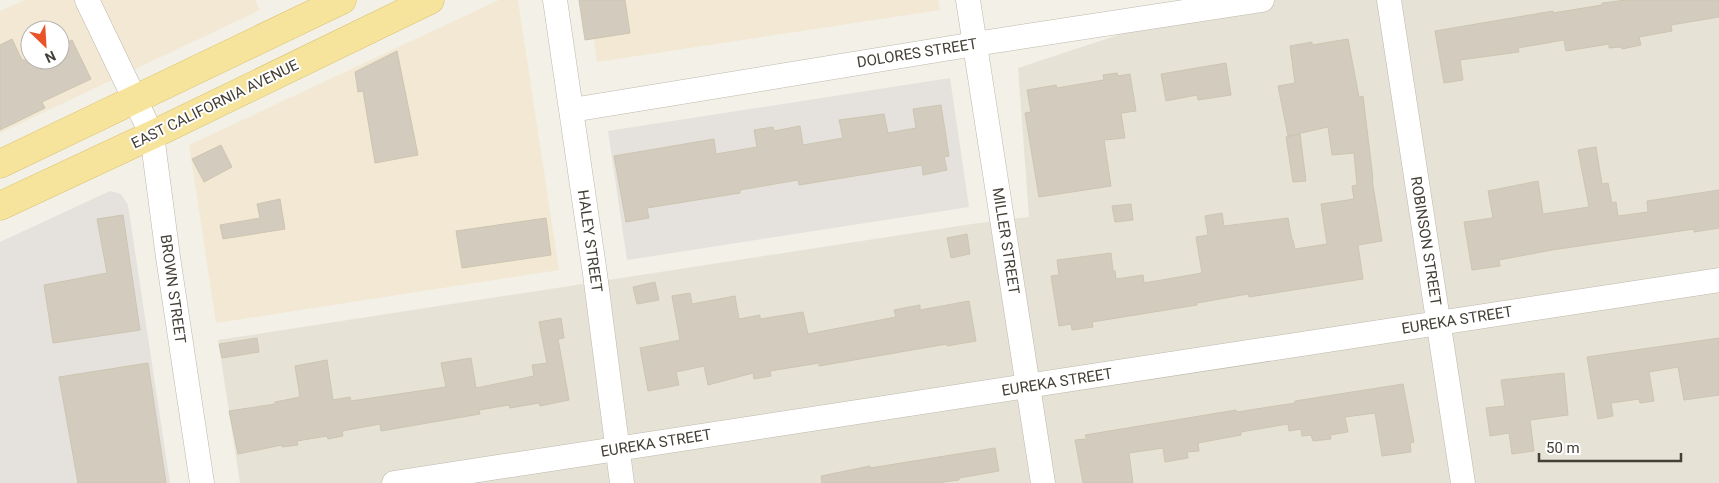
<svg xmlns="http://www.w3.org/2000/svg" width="1719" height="483" font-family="Roboto,sans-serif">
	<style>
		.residential { fill: #e6e2d6 }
		.commercial { fill: #f3e8d4; fill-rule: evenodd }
		.industrial { fill: #e5e1dc }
		.building { fill: #d3ccbe; stroke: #cdc5b1 }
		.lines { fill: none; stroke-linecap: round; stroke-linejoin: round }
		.minor-casing { stroke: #bdb8ab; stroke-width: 25 }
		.major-casing { stroke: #dac26d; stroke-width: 29 }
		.minor { stroke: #fff; stroke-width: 24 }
		.major { stroke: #f6e49c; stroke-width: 28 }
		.labels { text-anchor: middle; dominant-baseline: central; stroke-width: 4; stroke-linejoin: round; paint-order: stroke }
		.street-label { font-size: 15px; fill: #454037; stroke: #fff }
	</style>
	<rect width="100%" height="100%" fill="#f2f0e7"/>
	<!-- residential -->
	<polygon class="residential" points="1224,0 1719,0 1719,483 240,483 218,340 972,224 1029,217 1018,68"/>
	<!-- commercial -->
	<g class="commercial">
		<path d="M25,0H255L260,10L0,133V11ZM30,30H60V60H30Z"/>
		<polygon points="499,0 518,0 559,270 216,323 189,145"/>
		<polygon points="588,0 938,0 940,10 597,62"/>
	</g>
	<!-- industrial -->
	<g class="industrial">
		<polygon points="950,78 969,207 627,260 608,131"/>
		<polygon points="110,191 121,194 128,205 170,483 0,483 0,242"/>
	</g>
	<!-- building -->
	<g class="building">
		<polygon points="579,0 625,0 630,33 585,40"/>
		<polygon points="1626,0 1719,0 1719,17 1671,25 1672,31 1639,37 1641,45 1622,49 1621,47 1609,48 1609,44 1566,51 1564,40 1518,48 1519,52 1460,60 1463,80 1444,83 1435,31 1553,11 1553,13 1602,5 1602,3"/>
		<polygon points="12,39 22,60 60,60 60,46 72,40 91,79 42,102 45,108 0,130 0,45"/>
		<polygon points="1348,39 1359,97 1363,96 1373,179 1372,179 1382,241 1358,245 1363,279 1249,297 1248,294 1197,303 1197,305 1092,322 1093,327 1072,330 1071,324 1059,326 1051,276 1059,275 1057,260 1111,253 1113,271 1115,271 1116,279 1143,275 1144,283 1202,273 1196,237 1208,235 1205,216 1222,213 1224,226 1288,218 1292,240 1293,240 1295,249 1327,244 1321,204 1354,199 1352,186 1357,185 1354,153 1332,155 1328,127 1288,136 1278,86 1295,83 1290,46 1312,42 1312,45"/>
		<polygon points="397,51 418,155 375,163 363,91 358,92 355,72"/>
		<polygon points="1226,63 1231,95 1198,100 1197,95 1166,101 1161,74"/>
		<polygon points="1117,73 1118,76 1130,74 1136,111 1121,113 1125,138 1104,140 1111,186 1039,197 1025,113 1031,112 1027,90 1056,85 1057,88 1104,80 1103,75"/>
		<polygon points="941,105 949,156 944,157 947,170 923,175 922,165 799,185 798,180 740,190 740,193 647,208 649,218 626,222 614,156 714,139 716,154 757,147 754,130 773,127 774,131 800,126 803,145 843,138 839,120 884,114 888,133 916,128 913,109"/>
		<polygon points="1300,134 1306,181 1293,182 1286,137"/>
		<polygon points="221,145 232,167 204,182 192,159"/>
		<polygon points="1596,147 1602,184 1608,183 1612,203 1616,202 1618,216 1648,212 1647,201 1719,190 1719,228 1694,232 1694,229 1552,250 1499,260 1500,266 1472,270 1464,222 1493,218 1488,191 1538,181 1543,214 1589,207 1578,150"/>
		<polygon points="280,199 285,229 223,239 220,225 260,218 257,204"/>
		<polygon points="1131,204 1133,220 1115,222 1112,206"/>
		<polygon points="123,215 140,330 53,343 44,285 107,273 97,219"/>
		<polygon points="546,218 551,255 462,268 456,231"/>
		<polygon points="967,234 970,254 951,258 947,238"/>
		<polygon points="655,282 659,300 637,304 633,287"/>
		<polygon points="690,293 692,304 735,296 739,319 760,315 760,319 803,312 808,334 896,317 894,310 920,305 920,310 969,301 976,341 947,346 947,344 819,366 819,363 770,371 771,376 754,379 753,373 708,385 704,366 676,372 679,385 648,391 640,348 680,340 672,296"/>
		<polygon points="561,318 564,338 558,339 569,400 540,406 539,403 510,408 509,405 479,410 480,414 381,431 380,424 342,431 343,436 328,439 327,436 297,441 298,445 282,447 282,445 238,454 229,411 275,404 275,402 300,397 295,366 327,360 333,400 350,397 351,401 446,387 441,363 471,358 476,388 534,376 532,365 547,363 539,322"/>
		<polygon points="257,338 259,352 222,358 219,344"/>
		<polygon points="1719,338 1719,395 1684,400 1678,367 1649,372 1654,401 1640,403 1639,399 1611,403 1613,416 1598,419 1587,357"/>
		<polygon points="148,363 166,483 78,483 59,377"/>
		<polygon points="1564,373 1568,415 1530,420 1534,451 1512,454 1509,433 1490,436 1486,408 1505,406 1501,380"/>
		<polygon points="1403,384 1414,442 1410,443 1411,452 1382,456 1375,413 1345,417 1348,432 1330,435 1331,439 1313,441 1311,435 1302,436 1301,429 1289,431 1288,424 1241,432 1241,435 1198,443 1199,451 1187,452 1188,458 1165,462 1163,448 1129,453 1133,483 1083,483 1075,440 1087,439 1085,435 1236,410 1237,412 1295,403 1295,401"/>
		<polygon points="995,448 999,471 959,478 959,480 937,483 822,483 821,476 870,466 870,468"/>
	</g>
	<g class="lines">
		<!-- minor casing -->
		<g class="minor-casing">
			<g id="minor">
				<polyline points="87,0 152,135 168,257 202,483"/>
				<polyline points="555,0 595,274 622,483"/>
				<polyline points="968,0 1043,483"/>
				<polyline points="1389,0 1463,483"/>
				<polyline points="572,110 975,44 1262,0"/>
				<polyline points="394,483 1719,280"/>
			</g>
		</g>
		<!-- major casing -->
		<g class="major-casing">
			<g id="major">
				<polyline points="0,164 342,0"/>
				<polyline points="0,206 152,135 430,0"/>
			</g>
		</g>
		<!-- minor -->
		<use href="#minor" class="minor"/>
		<!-- major -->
		<use href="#major" class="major"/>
	</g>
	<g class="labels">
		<!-- street labels -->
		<g class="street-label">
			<text transform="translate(917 53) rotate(-9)">DOLORES STREET</text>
			<text transform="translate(215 104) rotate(-26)">EAST CALIFORNIA AVENUE</text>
			<text transform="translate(590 241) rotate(82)">HALEY STREET</text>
			<text transform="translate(1006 241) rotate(81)">MILLER STREET</text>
			<text transform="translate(1426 241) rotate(81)">ROBINSON STREET</text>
			<text transform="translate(173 289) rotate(82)">BROWN STREET</text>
			<text transform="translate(1457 320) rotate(-9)">EUREKA STREET</text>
			<text transform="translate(1057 382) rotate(-9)">EUREKA STREET</text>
			<text transform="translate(656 443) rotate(-9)">EUREKA STREET</text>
		</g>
	</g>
	<!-- north arrow -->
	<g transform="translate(45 45) rotate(155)"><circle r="24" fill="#ffffff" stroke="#b5b3af"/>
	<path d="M0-4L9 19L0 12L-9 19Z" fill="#ea5327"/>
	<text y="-8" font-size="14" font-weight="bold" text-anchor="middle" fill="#454037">N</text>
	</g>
	<!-- scale -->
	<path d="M1539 453v8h142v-8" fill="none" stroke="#454037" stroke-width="2.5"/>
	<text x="1546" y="453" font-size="15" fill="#454037" stroke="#ffffff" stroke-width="4" paint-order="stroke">50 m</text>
</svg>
